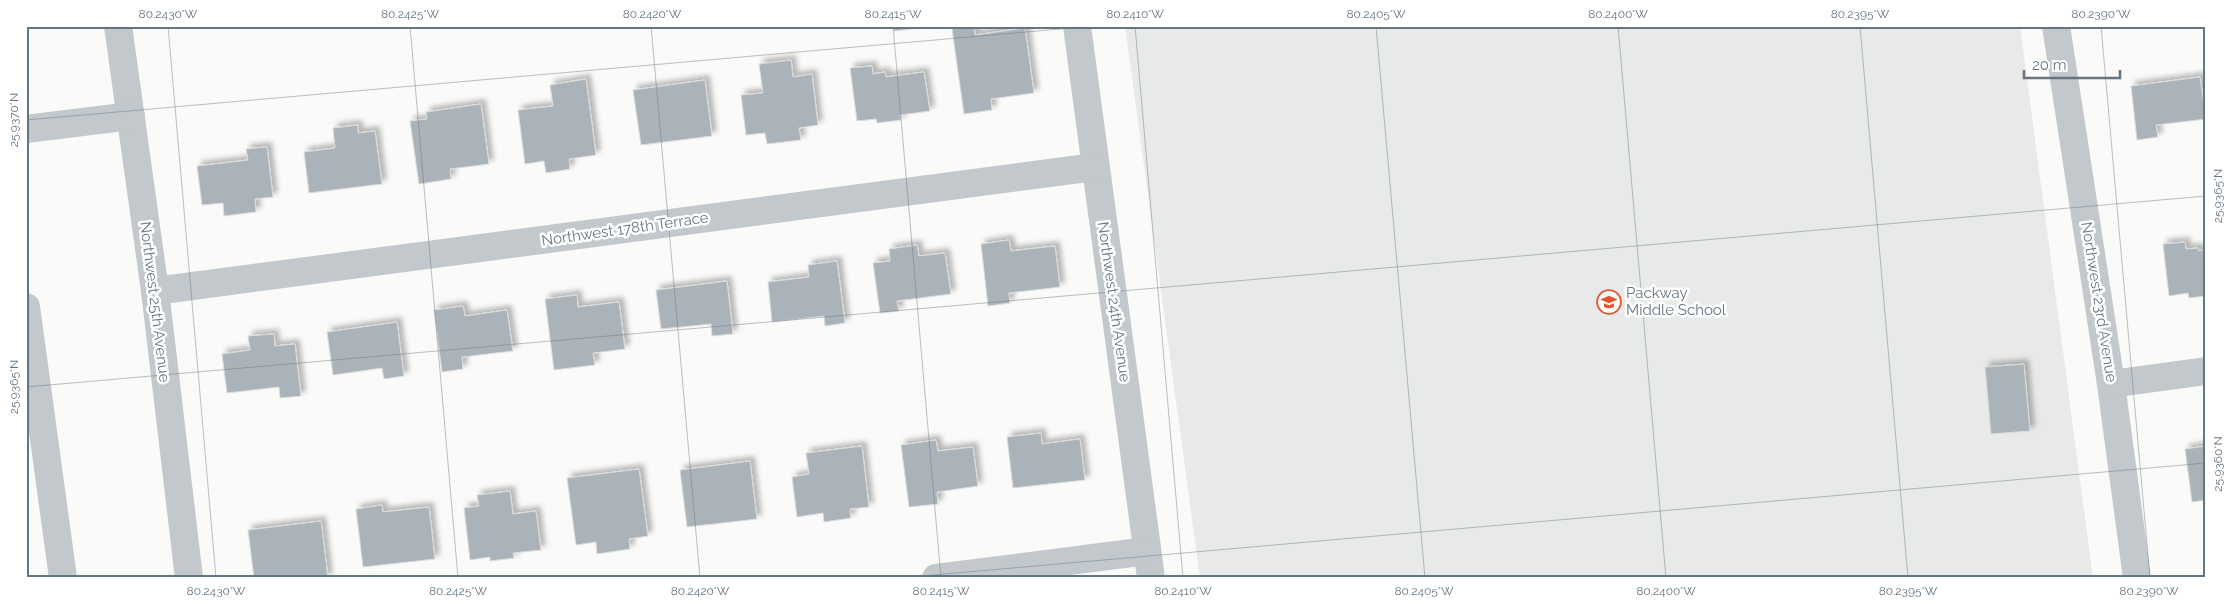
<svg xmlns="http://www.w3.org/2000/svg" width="2232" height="604" font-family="Raleway,sans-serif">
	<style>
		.built { fill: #e8e9e9 }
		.building { fill: #aab3b9; stroke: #dcdcda; filter: url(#shadow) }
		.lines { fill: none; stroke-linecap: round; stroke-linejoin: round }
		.minor { stroke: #c3c8cc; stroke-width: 28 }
		.ticks { fill: none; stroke: #657683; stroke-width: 1; stroke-opacity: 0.45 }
		.labels { text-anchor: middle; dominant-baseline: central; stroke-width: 5; stroke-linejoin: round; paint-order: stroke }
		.street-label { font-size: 15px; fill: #657683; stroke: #fff }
		.poi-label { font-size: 15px; fill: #657683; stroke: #fff; text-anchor: start }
		.neatline { fill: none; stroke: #657683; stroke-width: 2 }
		.ticks-label { font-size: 12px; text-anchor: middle; fill: #657683 }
	</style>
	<defs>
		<filter id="shadow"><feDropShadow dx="4.5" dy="-4.5" stdDeviation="2.5" flood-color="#0004"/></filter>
	</defs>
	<rect width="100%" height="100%" fill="#fafaf8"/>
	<!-- built -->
	<polygon class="built" points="1125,26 2020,26 2093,578 1200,578"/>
	<!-- building -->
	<g class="building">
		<polygon points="893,26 919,26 919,28 894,31"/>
		<polygon points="974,26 975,35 1025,28 1034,93 991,99 992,110 964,114 952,29"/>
		<polygon points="791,60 793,77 812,74 818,125 799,128 801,140 767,144 765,133 746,135 741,95 763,93 759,64"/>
		<polygon points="872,66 873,74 885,72 886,77 924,72 930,111 900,115 901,120 877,123 876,119 857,121 850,68"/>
		<polygon points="2200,77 2206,119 2156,125 2158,137 2137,140 2131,86"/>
		<polygon points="586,79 596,155 569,159 570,169 546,173 544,161 525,164 518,110 553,106 550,85"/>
		<polygon points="705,80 712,136 641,145 633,90"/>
		<polygon points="481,104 489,164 450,169 451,179 419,184 410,121 427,119 426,112"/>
		<polygon points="358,125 358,133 375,131 382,184 309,193 304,152 335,148 333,128"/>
		<polygon points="267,147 273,197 255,199 256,212 224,216 223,203 202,205 197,166 248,160 246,149"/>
		<polygon points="1009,240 1011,251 1055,246 1060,287 1009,293 1010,303 988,306 981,244"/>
		<polygon points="2185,242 2186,249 2198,248 2199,251 2206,250 2206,296 2189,298 2188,293 2169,296 2163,244"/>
		<polygon points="917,245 919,256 945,253 951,294 897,301 899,311 880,313 873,263 890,261 889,249"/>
		<polygon points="837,261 845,323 825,326 824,316 772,322 768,282 809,277 808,265"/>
		<polygon points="727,281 733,334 712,336 711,324 661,329 656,290"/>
		<polygon points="577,295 578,307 619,302 625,349 593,353 595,365 554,370 545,299"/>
		<polygon points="463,306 465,316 507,310 513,351 462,357 463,369 442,372 434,310"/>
		<polygon points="397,322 404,376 384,379 382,368 333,375 327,332"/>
		<polygon points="274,334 275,346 295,344 301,396 280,398 279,387 227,393 222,354 250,350 248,336"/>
		<polygon points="2024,364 2030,431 1991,434 1985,367"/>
		<polygon points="1041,433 1042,444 1080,439 1085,480 1013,488 1007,437"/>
		<polygon points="936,440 938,451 973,447 978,486 937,492 938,504 909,507 901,445"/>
		<polygon points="862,446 869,507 850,509 851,518 824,522 823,513 797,517 792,477 809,474 806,453"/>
		<polygon points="2206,446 2206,500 2192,502 2185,449"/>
		<polygon points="750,461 757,519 687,527 680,470"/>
		<polygon points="639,469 648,536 629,539 630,549 597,554 596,542 576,545 567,478"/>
		<polygon points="510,491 513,514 536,511 541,550 513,553 514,558 490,561 490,557 470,560 464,508 479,506 477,495"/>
		<polygon points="382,505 383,512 429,507 435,559 363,567 356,509"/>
		<polygon points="321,521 328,578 254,578 248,530"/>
	</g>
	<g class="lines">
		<!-- minor -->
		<g class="minor">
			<polyline points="118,26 155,291 189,578"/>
			<polyline points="1077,26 1151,578"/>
			<polyline points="2056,26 2111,384 2137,578"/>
			<polyline points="26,129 131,116"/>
			<polyline points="155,291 1095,167"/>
			<polyline points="26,307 63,578"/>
			<polyline points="2111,384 2206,371"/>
			<polyline points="936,578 1147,551"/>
		</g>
	</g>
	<!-- ticks -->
	<path class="ticks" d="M168,26L216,578M410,26L458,578M651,26L700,578M893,26L941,578M1135,26L1183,578M1376,26L1425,578M1618,26L1666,578M1860,26L1908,578M2101,26L2150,578M26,120L1094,26M26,387L2206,196M899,578L2206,463"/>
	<!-- icons -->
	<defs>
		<g id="school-ring" transform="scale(1.25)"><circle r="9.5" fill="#fff" stroke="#e4572e" stroke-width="1.5"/><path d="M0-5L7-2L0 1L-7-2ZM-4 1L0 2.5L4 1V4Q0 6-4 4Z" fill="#e4572e"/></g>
	</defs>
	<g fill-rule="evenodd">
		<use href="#school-ring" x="1609" y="302"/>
	</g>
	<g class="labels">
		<!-- street labels -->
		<g class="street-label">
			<text transform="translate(625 229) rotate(-8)">Northwest 178th Terrace</text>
			<text transform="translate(155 302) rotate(83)">Northwest 25th Avenue</text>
			<text transform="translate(1114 302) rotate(82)">Northwest 24th Avenue</text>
			<text transform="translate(2099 302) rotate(81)">Northwest 23rd Avenue</text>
		</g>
		<!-- poi labels -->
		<g class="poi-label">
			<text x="1626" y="293">Packway<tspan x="1626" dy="17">Middle School</tspan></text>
		</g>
	</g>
	<!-- border -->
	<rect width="2232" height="604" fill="none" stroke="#ffffff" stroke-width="55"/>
	<!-- scale -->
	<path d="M2024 70v8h96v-8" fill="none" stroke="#657683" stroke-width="2.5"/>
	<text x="2032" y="70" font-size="15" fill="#657683" stroke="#ffffff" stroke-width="4" paint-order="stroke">20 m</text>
	<rect x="28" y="28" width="2176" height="548" class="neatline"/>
	<g class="ticks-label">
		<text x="168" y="18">80.2430°W</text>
		<text x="410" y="18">80.2425°W</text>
		<text x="652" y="18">80.2420°W</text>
		<text x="893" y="18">80.2415°W</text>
		<text x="1135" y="18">80.2410°W</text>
		<text x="1376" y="18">80.2405°W</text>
		<text x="1618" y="18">80.2400°W</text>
		<text x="1860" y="18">80.2395°W</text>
		<text x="2101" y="18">80.2390°W</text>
		<text transform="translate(14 120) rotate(-90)" y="4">25.9370°N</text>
		<text transform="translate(2218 196) rotate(-90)" y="4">25.9365°N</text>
		<text transform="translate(14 387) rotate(-90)" y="4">25.9365°N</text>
		<text transform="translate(2218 464) rotate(-90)" y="4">25.9360°N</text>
		<text x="216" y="595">80.2430°W</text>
		<text x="458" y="595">80.2425°W</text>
		<text x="700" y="595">80.2420°W</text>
		<text x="941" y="595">80.2415°W</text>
		<text x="1183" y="595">80.2410°W</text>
		<text x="1424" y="595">80.2405°W</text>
		<text x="1666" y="595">80.2400°W</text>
		<text x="1908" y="595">80.2395°W</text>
		<text x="2149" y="595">80.2390°W</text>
	</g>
</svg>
